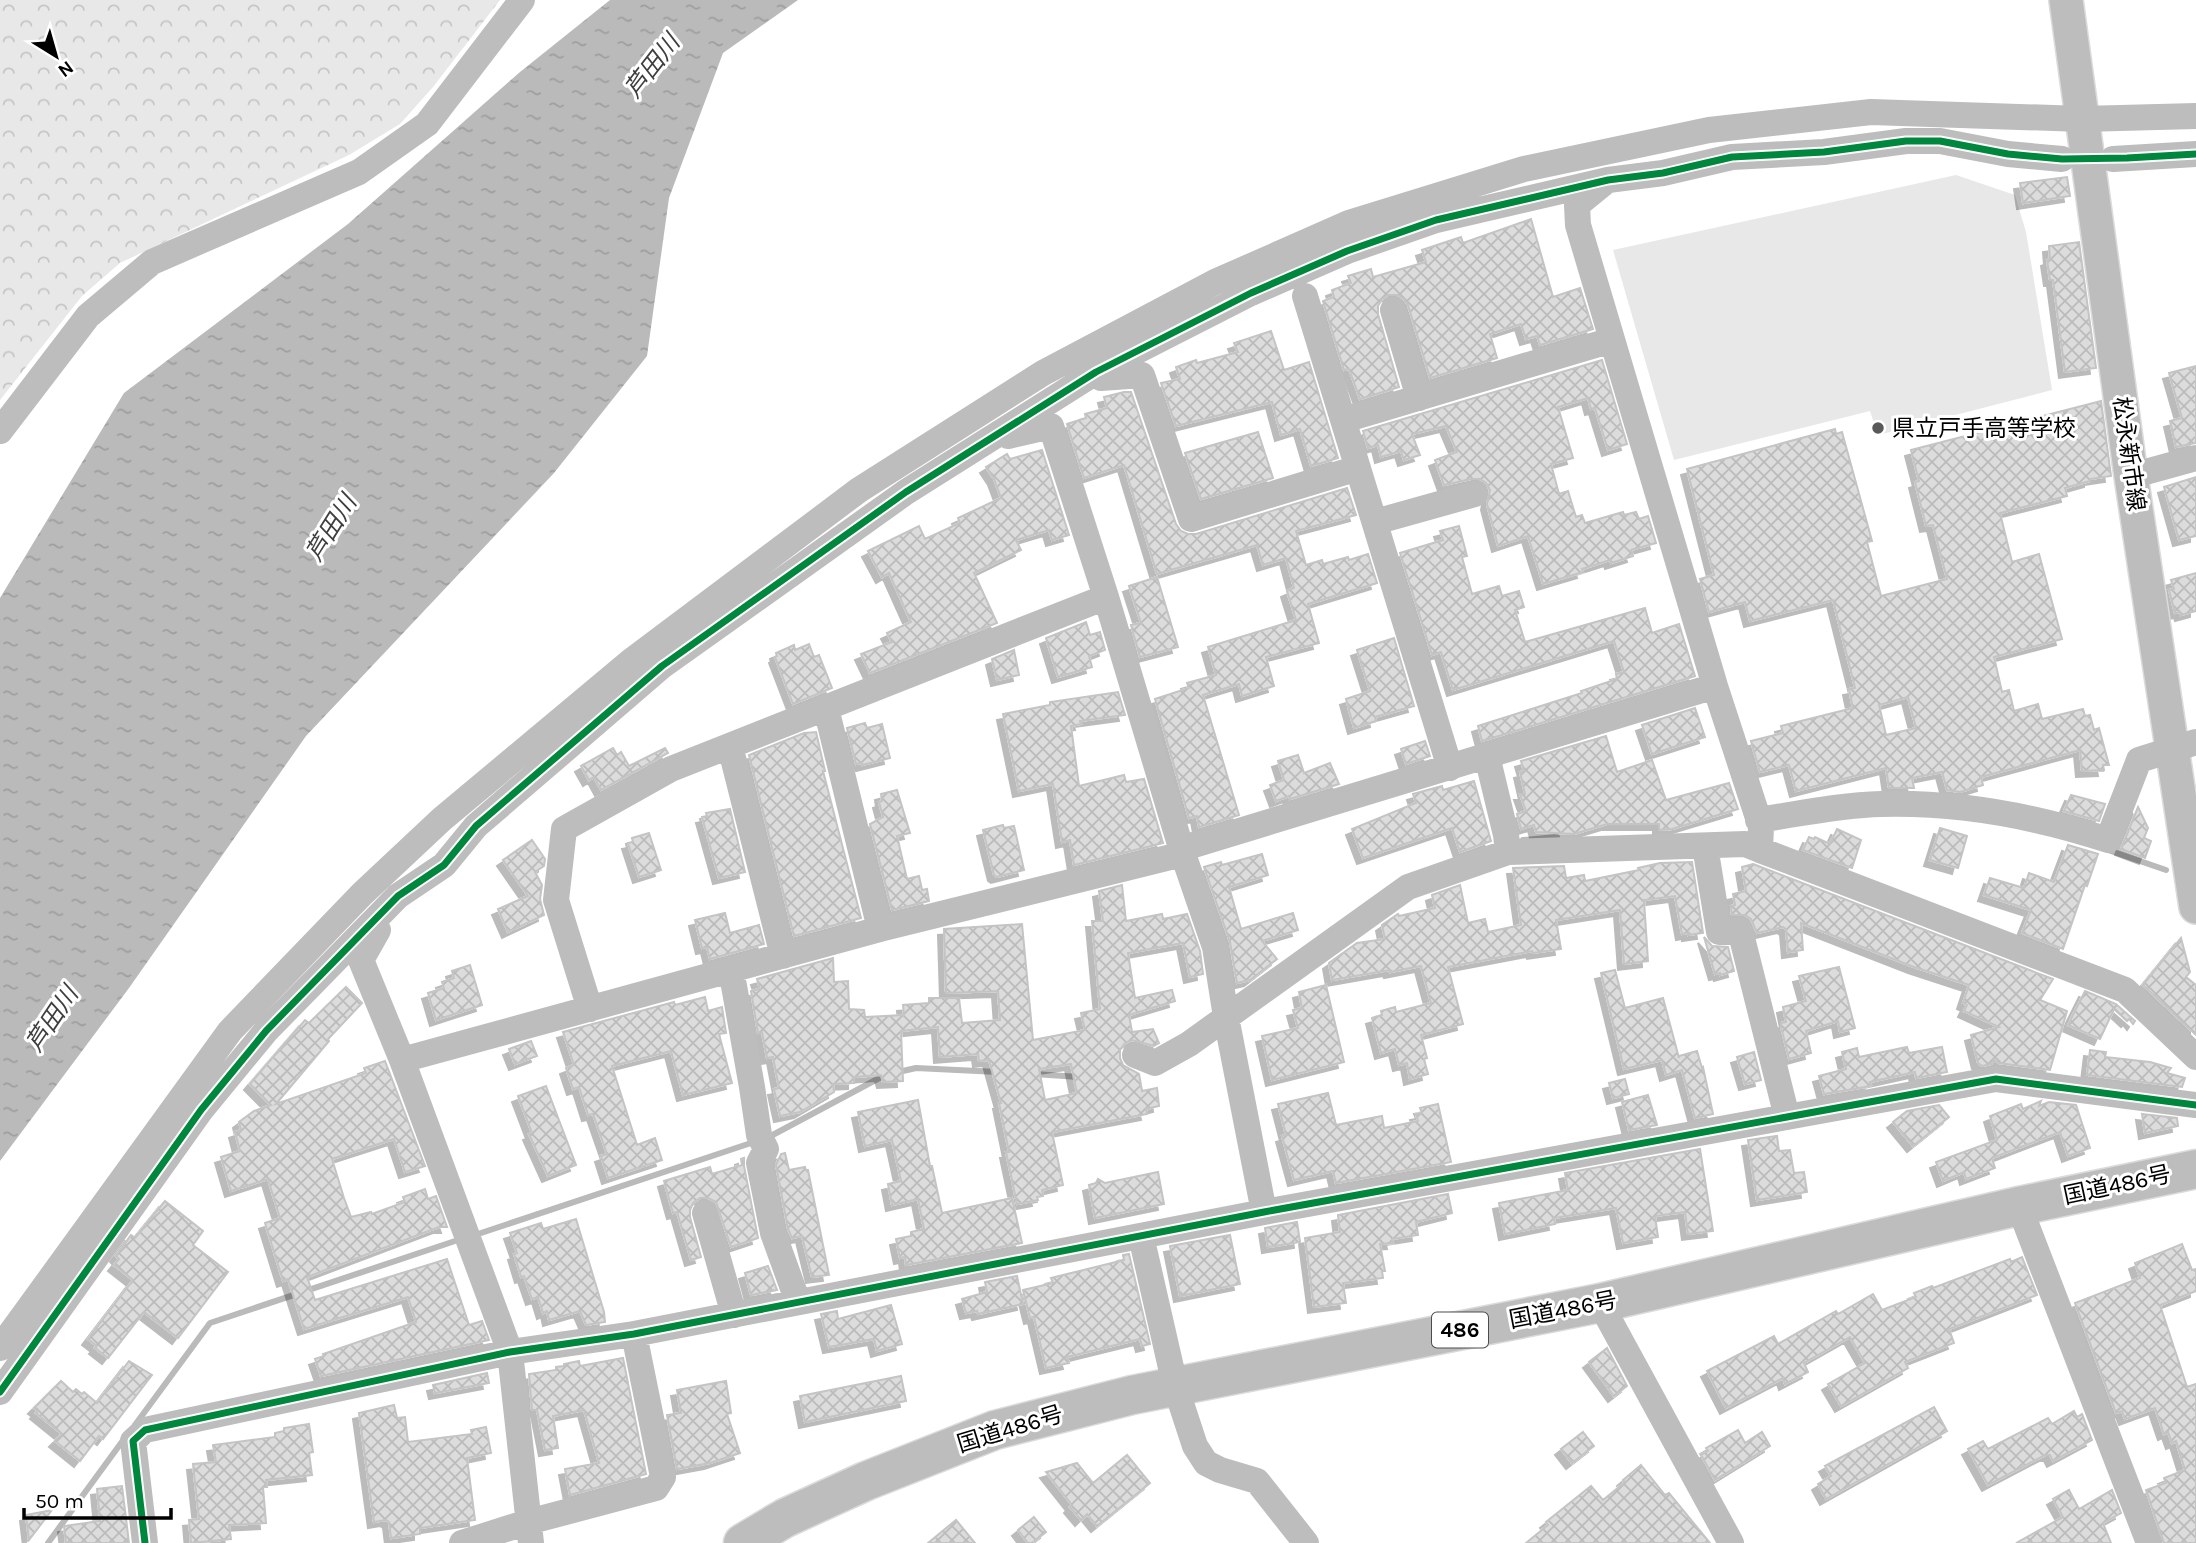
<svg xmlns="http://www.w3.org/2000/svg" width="2196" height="1543" viewBox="0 0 2196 1543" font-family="Karla,'Noto Sans JP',sans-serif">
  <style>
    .forest { fill: url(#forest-crowns) }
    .park { fill: #e8e8e8 }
    .water { fill: url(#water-ripples) }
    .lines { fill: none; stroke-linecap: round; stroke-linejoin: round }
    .stream { stroke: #bababa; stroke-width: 6 }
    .building { fill: url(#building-cross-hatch); stroke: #c4c4c4; stroke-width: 2; fill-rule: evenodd; filter: url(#shadow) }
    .major-casing { stroke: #dbdbdb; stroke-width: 36 }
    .highway-casing { stroke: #dbdbdb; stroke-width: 41 }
    .minor { stroke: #bdbdbd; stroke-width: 26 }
    .major { stroke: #bdbdbd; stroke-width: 33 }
    .highway { stroke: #bdbdbd; stroke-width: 38 }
    .cycleway-casing { stroke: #fff; stroke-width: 11 }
    .cycleway { stroke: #00873e; stroke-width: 7 }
    .poi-dot { fill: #595959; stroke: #fff; stroke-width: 2.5 }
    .labels { text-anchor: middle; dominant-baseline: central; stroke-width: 6; stroke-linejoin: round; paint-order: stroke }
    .shield { fill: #fff; stroke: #4c4c4c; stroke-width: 2 }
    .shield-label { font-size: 21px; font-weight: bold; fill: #000 }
    .poi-label { font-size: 23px; fill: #000; stroke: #fff; text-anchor: start }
    .street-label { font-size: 23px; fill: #000; stroke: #fff }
    .water-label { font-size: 24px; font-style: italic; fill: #3e3e3e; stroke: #fff }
  </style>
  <defs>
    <pattern id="forest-crowns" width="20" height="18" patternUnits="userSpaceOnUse" patternTransform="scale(1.75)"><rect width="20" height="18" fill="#e8e8e8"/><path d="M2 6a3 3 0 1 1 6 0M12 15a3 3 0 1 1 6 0" fill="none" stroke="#c5c5c5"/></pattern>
    <pattern id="water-ripples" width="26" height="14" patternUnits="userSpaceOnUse" patternTransform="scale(1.75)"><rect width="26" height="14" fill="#bababa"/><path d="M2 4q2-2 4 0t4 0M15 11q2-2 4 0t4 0" fill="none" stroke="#9e9e9e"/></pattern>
    <pattern id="building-cross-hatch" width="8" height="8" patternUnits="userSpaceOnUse" patternTransform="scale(1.75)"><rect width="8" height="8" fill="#dcdcdc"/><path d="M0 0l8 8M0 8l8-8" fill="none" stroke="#bbb"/></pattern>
    <filter id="shadow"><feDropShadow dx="-6" dy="6" stdDeviation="0" flood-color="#0004"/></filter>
  </defs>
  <rect width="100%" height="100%" fill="#fff"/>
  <path class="forest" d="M0 0H500L433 87 400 124 349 155 120 263 82 296 0 400Z"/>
  <path class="park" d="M1956 175 2015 195 2026 232 2052 390 1878 435 1870 411 1674 460 1613 250Z"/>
  <path class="water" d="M610 0H798L723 53 669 198 647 356 554 473 306 736 129 988 0 1161V598L124 393 348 224 520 72Z"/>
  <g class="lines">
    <path class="stream" d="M1523 840 1557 837
      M2105 849 2166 870
      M1034 1074 1079 1077
      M767 1138 885 1075 916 1068 998 1072
      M475 1235 757 1141
      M135 1425 210 1323 461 1239
      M48 1543 124 1439"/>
  </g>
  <path class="building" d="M2067 177 2070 196 2023 203 2020 183Z
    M1531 219 1553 297 1580 288 1593 329 1540 345 1537 336 1526 339 1521 324 1490 334 1497 358 1430 378 1408 305 1404 299 1397 295H1388L1382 299 1378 306V314L1399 387 1360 399 1349 369 1344 370 1323 301 1334 297 1332 290 1351 283 1348 276 1371 269 1373 277 1426 262 1422 250 1461 237 1463 243Z
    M2079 242 2096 368 2065 372 2053 280H2050L2047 260 2050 259 2049 246Z
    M1271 331 1284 370 1309 362 1338 458 1311 466 1300 429 1281 435 1272 402 1176 426 1161 383 1180 379 1176 367 1196 360 1197 363 1238 352 1234 343Z
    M1602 360 1627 444 1608 450 1595 408 1591 409 1588 398 1558 407 1573 458 1551 464 1559 494 1568 491 1576 517 1582 515 1585 523 1623 512 1624 515 1636 512 1639 519 1648 516 1656 543 1631 550 1633 556 1611 563 1610 560 1582 569 1583 572 1543 584 1528 536 1498 546 1487 504 1490 490 1486 483 1480 479H1471L1444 485 1435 460 1457 452 1446 426 1412 434 1420 455 1404 460 1401 451 1381 457 1378 445 1368 448 1363 431Z
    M2196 366V443L2176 447 2170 421 2182 418 2169 373Z
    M1124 392H1131L1176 524 1181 531 1188 534H1196L1347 488 1356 515 1296 531 1306 565 1322 560 1323 564 1348 557 1349 560 1368 554 1377 583 1308 604 1319 643 1266 657 1274 686 1242 696 1239 684 1203 695 1239 815 1199 827 1197 816 1189 818 1155 699 1189 688 1187 683 1216 675 1208 647 1296 620 1287 591 1294 588 1286 558 1263 565 1257 545 1157 574 1124 465 1084 478 1067 424 1086 418 1085 414 1107 408 1104 397Z
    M2101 401 2111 476 2090 479V481L2065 488 2067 496 2000 513 2012 562 2039 554 2062 639 1994 657 2002 692 2009 690 2014 711 2038 704 2042 719 2083 709 2085 716 2090 715 2094 730 2099 728 2109 765H2103L2104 770 2082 771 2080 750 1981 777 1983 785 1960 792 1947 790 1942 772 1912 778 1914 788H1889L1886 768 1796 791 1789 765 1760 772 1751 741 1783 733 1781 726 1853 708 1849 689 1855 688 1833 600 1750 621 1745 602 1709 612 1700 579 1714 575 1687 469 1835 429 1836 434 1842 432 1872 541 1867 542 1881 596 1947 579 1933 525 1926 526 1915 482 1919 481 1911 450ZM1908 697 1916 728 1886 735 1879 705Z
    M1258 432 1273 478 1201 499 1185 453Z
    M1042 450 1069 535 1052 540 1049 530 1016 540 1021 550 974 573 997 623 870 673 861 654 892 642 887 633 911 622 889 573 882 577 868 551 919 526 925 539 960 523 958 518 1001 498 994 479 986 467 1007 454 1010 459Z
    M2196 477V536L2179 540 2164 487Z
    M1459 526 1467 556 1462 557 1472 594 1499 586 1502 596 1519 591 1524 607 1515 610 1525 642 1645 608 1652 633 1679 624 1695 676 1482 741 1478 726 1582 693 1581 691 1617 679 1616 674 1624 672 1614 641 1453 690 1441 652 1432 655 1400 553 1443 540 1440 531Z
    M2196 573V611L2181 615 2180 612 2175 613 2169 590 2174 589 2171 580Z
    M1157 577 1178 647 1140 657 1131 625 1141 623 1129 586Z
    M1086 622 1090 635 1100 632 1105 650 1089 656 1092 667 1058 677 1046 638Z
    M1394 638 1414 706 1375 717 1376 721 1354 728 1346 699 1370 691 1357 650Z
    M809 644 814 657 819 655 832 688 793 704 775 657 777 656 776 653 794 645 795 650Z
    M1014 650 1019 675 997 680 992 659Z
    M1118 692 1125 715 1080 721 1081 724 1071 726 1079 786 1124 775 1126 782 1144 779 1163 843 1074 865 1070 840 1062 842 1053 784 1019 791 1003 714 1050 705V702Z
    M1695 708 1705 737 1652 754 1642 725Z
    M865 723 867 728 882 724 890 758 862 765 861 763 856 764 847 728Z
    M816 732 825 771H823L861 918 794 936 749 755 804 733Z
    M1606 736 1617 772 1652 760 1666 800 1729 783 1738 809 1672 829 1659 830V824H1607L1574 834 1536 832 1534 825 1521 829 1517 814 1526 811 1520 794H1525L1520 772 1524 771 1521 761Z
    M1425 741 1430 756 1406 764 1401 749Z
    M613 748 617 755 621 752 629 766 665 748 668 753 601 790 594 777 589 780 581 766Z
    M1298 755 1304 773 1330 763 1339 784 1290 799 1289 796 1276 801 1270 785 1284 780 1278 761Z
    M1474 781 1491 841 1460 852 1452 828 1363 858 1352 829 1416 803 1413 794 1442 786 1443 790Z
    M897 790 910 833 897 836 907 879 919 876 922 890 927 889 929 901 892 910 870 824 883 817 879 802 882 801 881 794Z
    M2071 795 2105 804 2099 821 2064 811Z
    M2138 807 2148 828 2144 838 2151 841 2145 858 2121 849Z
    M730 809 745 872 719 878 702 817 707 816 706 813Z
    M1003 825 1004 828 1014 826 1024 870 997 877 994 875 983 830Z
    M1940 828 1967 836 1958 868 1930 860Z
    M1837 829 1861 840 1852 868 1803 850 1809 837 1814 839 1815 837 1830 844Z
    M649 833 661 870 639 877 628 843 633 842 632 838Z
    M532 840 545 859 544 866 535 872 542 885 540 899 544 915 508 932 498 909 528 896 503 860Z
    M2068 845 2098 854 2087 886 2085 885 2063 949 2022 933 2031 910 1984 895 1990 878 2024 888 2029 873 2054 882Z
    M1262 854 1268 875 1229 887 1241 929 1293 913 1298 930 1262 941 1277 959 1250 980 1237 983 1230 942 1204 867 1221 862 1222 865Z
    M1692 862 1703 933 1688 935V933L1682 934 1675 896 1644 900 1648 961 1624 964 1620 910 1556 920 1561 949 1533 953 1532 951 1448 967 1463 1024 1421 1035 1427 1058 1424 1059 1428 1074 1410 1079 1407 1063 1399 1065 1395 1049 1381 1053 1372 1018 1382 1015 1381 1011 1395 1007 1396 1012 1431 1003 1421 966 1390 972 1389 970 1332 980 1329 963 1357 943 1385 939 1382 925 1398 914 1399 916 1435 908 1432 895 1460 885 1468 923 1485 919 1488 932 1521 925 1513 868 1564 866 1566 878 1584 875 1585 881 1639 870 1638 868 1660 863Z
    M1753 864 2053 979 2040 1000 2067 1011 2050 1070 1999 1063 1994 1060 1991 1064 1982 1066 1978 1063 1971 1035 1999 1027 1964 1011 1967 1005 1963 1003 1969 985 1914 967 1801 923 1803 950 1788 952 1786 929 1783 927 1757 933 1751 919 1745 915H1732L1731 906 1735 905 1733 894 1746 891 1742 867Z
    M1122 885 1126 921 1162 914 1163 919 1187 914 1200 951 1203 974 1190 977 1183 943 1128 953 1135 998 1172 990 1175 1001 1129 1015 1132 1032 1153 1029 1159 1043 1154 1046 1132 1040 1125 1043 1120 1050V1058L1123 1065 1139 1074 1142 1091 1157 1088 1159 1106 1146 1109 1147 1114 1052 1132 1063 1185 1042 1190 1043 1196 1037 1197 1038 1200 1017 1204 1006 1152H1009L999 1103H1001L989 1060 979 1061 978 1054 940 1057 938 1027 901 1031 903 1081 883 1082 881 1075 854 1077V1083L833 1084 834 1092 800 1112 780 1116 774 1089 779 1088 773 1057 767 1058 762 1032 758 1033 751 991 760 989 757 979 833 958 834 982 848 981 849 1009 864 1010 865 1017 904 1015 903 1005 929 1003V998H959L962 1023 1000 1020 998 991 946 993 944 929 1022 924 1033 1040 1085 1030 1081 1013 1100 1009 1092 921H1103L1099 891ZM1071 1064 1077 1093 1045 1100 1039 1069Z
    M725 913 730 933 759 925 764 944 710 959 707 947 702 948 695 920Z
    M1704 937 1712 946 1728 947 1734 971 1720 975V973L1715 974Z
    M2181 938 2190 972 2186 977 2196 985V1035L2143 985Z
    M470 965 482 1005 436 1020 428 993 444 988 442 982 454 978 452 971Z
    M1839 967 1855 1028 1840 1032 1838 1021 1806 1031 1811 1053 1789 1059 1781 1027V1023L1786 1022 1783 1007 1806 1001 1799 976Z
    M1615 970 1625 1008 1663 998 1679 1058V1056L1697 1051 1702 1068 1703 1067 1713 1114 1695 1118 1682 1070 1666 1075 1662 1060 1624 1069 1601 973Z
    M1326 985 1344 1062 1272 1080 1262 1036 1298 1028 1293 1010 1302 1008 1299 992Z
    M346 987 362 1003 328 1039 329 1041 276 1104 366 1073 364 1068 385 1061 425 1166 405 1172 394 1139 332 1159 344 1198 351 1217 371 1212 372 1214 405 1202 403 1197 425 1189 428 1199 436 1196 447 1227H439L307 1277 315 1300 447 1259 469 1325 482 1321 489 1340 321 1376 315 1359 324 1356 323 1354 416 1322 408 1297 304 1329 288 1279 283 1281 265 1223 280 1218 268 1179 231 1191 221 1157 240 1151 235 1132 241 1130 239 1122 254 1111 271 1105 250 1084 305 1020 309 1023Z
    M2085 991 2116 1004 2135 1021 2133 1024 2129 1019 2127 1021 2114 1009 2100 1039 2068 1025Z
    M705 997 708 1011 722 1007 726 1033 719 1034 732 1083 683 1095 671 1051 612 1066 637 1145 655 1138 662 1160 608 1178 601 1156 607 1154 593 1114 588 1115 579 1087 573 1089 566 1068 574 1065 563 1032 674 1002 675 1005Z
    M531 1041 537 1056 515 1064 509 1049Z
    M1907 1047 1909 1053 1942 1047 1947 1072 1916 1078 1915 1072 1870 1082 1871 1085 1865 1087 1824 1094 1819 1076 1846 1069 1842 1052 1857 1048 1859 1057Z
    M2090 1050 2106 1052 2105 1057 2150 1062 2171 1068 2167 1073 2185 1078 2182 1087 2087 1075Z
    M1754 1052 1761 1080 1745 1084 1737 1057Z
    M1625 1079 1629 1094 1613 1098 1609 1083Z
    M546 1086 576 1165 548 1176 529 1134 532 1133 518 1096Z
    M1328 1093 1336 1125 1382 1116 1384 1128 1418 1121 1416 1114 1422 1113 1420 1108 1438 1104 1451 1162 1336 1183 1333 1171 1294 1180 1282 1136 1286 1135 1278 1104Z
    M1648 1095 1657 1125 1629 1130 1622 1102Z
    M918 1100 930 1166H932L942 1213 1012 1198 1022 1243 906 1265 905 1257 900 1258 896 1239 911 1236V1232L924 1229 918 1199 892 1205 888 1184 901 1181 892 1140 865 1146 858 1112Z
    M2041 1101 2039 1106 2049 1102 2076 1105 2090 1148 2068 1156 2060 1132 1992 1158 1995 1168 1966 1179 1964 1172 1943 1181 1936 1162 1997 1140 1990 1116 2021 1104 2023 1109Z
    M1939 1105 1949 1117 1913 1146 1893 1122 1907 1111Z
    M2142 1114 2177 1118 2178 1126 2145 1133Z
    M1777 1136 1779 1151 1790 1150 1794 1173 1804 1172 1807 1192 1757 1200 1748 1140Z
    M1700 1149 1713 1231 1688 1234 1685 1212 1655 1216 1658 1237 1623 1243 1616 1208 1554 1218 1555 1224 1505 1234 1499 1203 1568 1190 1565 1173Z
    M785 1153 789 1170 805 1167 806 1170H808L829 1275 812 1277 802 1236 792 1238 788 1229 776 1165 781 1154Z
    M744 1158V1166L758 1238 731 1247 716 1202 708 1198H700L693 1203 690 1210V1217L701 1257 691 1260 677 1212 673 1213 664 1181 710 1167 712 1174 742 1165 741 1159Z
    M1158 1172 1164 1204 1095 1218 1089 1185 1096 1183 1098 1179 1105 1183Z
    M1448 1194 1452 1213 1416 1222 1418 1235 1392 1239 1393 1243 1380 1244 1385 1271H1382L1383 1278 1343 1283 1346 1303 1314 1307 1305 1238 1340 1232 1338 1215Z
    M165 1201 203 1231 193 1245 228 1272 178 1338 144 1312 108 1358 95 1348 97 1346 88 1339 133 1280 114 1265 119 1259 116 1256 131 1235 135 1238Z
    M576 1219 604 1312 605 1322 586 1325 580 1311 549 1320 547 1311 543 1313 538 1297 532 1299 524 1276 521 1277 514 1254 517 1253 510 1233 541 1223 543 1229Z
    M1297 1222 1300 1242 1268 1247 1265 1228Z
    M1230 1235 1240 1284 1180 1296 1170 1246Z
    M2182 1244 2192 1270 2196 1269V1291L2160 1305 2187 1387 2196 1384V1543H2164L2146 1490 2166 1483 2164 1478 2185 1470 2176 1441 2172 1443 2168 1432 2164 1434 2155 1408 2125 1419 2122 1411 2116 1413 2075 1303 2140 1278 2135 1263Z
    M1129 1254 1150 1344 1142 1346 1140 1339 1067 1357 1069 1363 1046 1368 1034 1317 1030 1318 1023 1290 1053 1283 1051 1278 1124 1260 1123 1255Z
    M2022 1257 2037 1295 1949 1329 1954 1343 1905 1362 1908 1368 1841 1406 1828 1384 1865 1363 1850 1337 1804 1363 1808 1372 1785 1384 1783 1378 1726 1408 1707 1371 1774 1336 1778 1344 1836 1311 1838 1314 1873 1294 1882 1310 1916 1297 1914 1293 1932 1286 1933 1288 2010 1259 2011 1262Z
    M768 1266 777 1290 751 1295 745 1273Z
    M1017 1276 1023 1304 978 1314 977 1311 966 1313 962 1299 987 1292 985 1282Z
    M891 1305 902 1344 877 1351 874 1339 829 1347 821 1314 837 1311 838 1319Z
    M1607 1348 1627 1386 1614 1396 1589 1362Z
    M623 1358 646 1474 570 1495 565 1469 599 1463 584 1410 553 1416 558 1448 545 1450 537 1410H532L529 1374 556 1370V1367L564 1366V1364L579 1361 580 1366Z
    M129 1361 152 1375 103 1439 99 1436 80 1461 55 1441 62 1434 36 1413 38 1411 34 1408 61 1381 73 1392 76 1389 82 1394 84 1392 97 1403Z
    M487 1373 489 1383 435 1393 433 1385Z
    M901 1376 906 1401 805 1422 800 1396Z
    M726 1381 731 1413 727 1414 740 1453 710 1463 677 1469 667 1415 681 1413 677 1390Z
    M394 1405 397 1418 405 1417 408 1442 472 1434 471 1430 486 1427 491 1453 467 1458 475 1520 420 1528V1534L391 1538 389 1522 386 1520 374 1522 359 1413Z
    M1934 1407 1947 1431 1826 1499 1818 1484 1831 1476 1825 1466Z
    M2074 1411 2077 1417 2082 1414 2092 1440 2053 1461 2050 1455H2045L1988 1485 1968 1449 1983 1441 1988 1449 2048 1418 2052 1424Z
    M309 1424 313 1452 309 1453 312 1475 266 1480 267 1487H263L266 1523 229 1525 231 1539 191 1543 189 1520 199 1519 193 1464 216 1462 213 1445 275 1437V1433L284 1431V1428Z
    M1738 1430 1745 1443 1762 1432 1770 1446 1715 1480 1701 1455 1708 1451 1706 1448Z
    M1583 1432 1594 1446 1572 1463 1561 1449Z
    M1127 1455 1150 1483 1097 1526 1087 1514 1081 1520 1070 1507 1072 1505 1046 1472 1077 1463 1093 1483Z
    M1641 1465 1665 1495 1669 1493 1710 1543H1526L1548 1525 1546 1522 1591 1486 1603 1500 1625 1482 1623 1480Z
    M122 1486 129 1543H66L64 1526 100 1521 97 1489Z
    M2069 1490 2079 1509 2112 1490 2121 1513 2103 1523 2111 1543H2016L2063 1517 2053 1499Z
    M52 1510 29 1540 26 1515Z
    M1034 1517 1046 1532 1032 1543H1028L1018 1530Z
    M956 1520 975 1543H928Z"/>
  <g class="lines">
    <g class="major-casing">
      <path id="major" d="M2066 0 2131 476 2196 907"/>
    </g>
    <g class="highway-casing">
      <path id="highway" d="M743 1543 785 1518 866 1481 995 1430 1132 1395 1600 1303 2019 1206 2196 1169"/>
    </g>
    <path class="minor" d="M2113 159 2196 154
      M1604 183 1577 205 1578 225 1715 686 1761 827 1760 850 2125 990 2196 1057
      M1305 296 1450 768
      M1393 310 1419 398
      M1096 372 1101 378 1142 375 1191 519 1358 468
      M1344 420 1612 340
      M0 431 88 316 152 262 359 172 427 124 522 0
      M1008 436 1051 426 1106 597 1182 851 1215 947 1226 1017 1264 1212
      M2131 476 2196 458
      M1375 522 1475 494
      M826 708 880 929
      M730 746 783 956
      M1487 756 1506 835 1508 852
      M1758 820C1798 814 1840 805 1881 804 1958 802 2035 816 2108 840L2139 760 2196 742
      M1705 846 1719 932 1740 930 1787 1117
      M378 930 361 960 402 1060 510 1352 531 1543
      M731 969 752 1087 759 1135 766 1149 759 1163 773 1233 798 1302
      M590 1009 556 900 564 829 671 769 1106 597
      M1135 1055 1155 1063 1189 1044 1408 887 1508 852 1745 844 1760 850
      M402 1060 880 929 1175 856 1187 847 1715 686
      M2019 1206 2149 1543
      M705 1213 734 1315
      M1141 1236 1175 1385 1195 1446 1206 1463 1220 1470 1257 1481 1306 1543
      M1600 1303 1731 1543
      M0 1348 230 1031 362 894 442 819 630 662 859 490 1043 373 1215 282 1349 223 1524 169 1709 130 1871 112 2082 119 2196 116
      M0 1392 201 1110 266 1031 398 896 444 865 476 826 662 666 906 492 1096 372 1251 293 1347 251 1436 220 1608 180 1663 173 1732 157 1824 152 1906 141H1940L2008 154 2062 159
      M145 1543 133 1441 145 1430 510 1352 634 1334 1264 1212 1996 1079 2196 1105
      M462 1543 528 1522 656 1488 663 1477 634 1334"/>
    <use href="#major" class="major"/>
    <use href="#highway" class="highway"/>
    <g class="cycleway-casing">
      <path id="cycleway" d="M0 1392 201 1110 266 1031 398 896 444 865 476 826 662 666 906 492 1096 372 1251 293 1347 251 1436 220 1608 180 1663 173 1732 157 1824 152 1906 141H1940L2008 154 2062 159 2127 158 2196 154
        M145 1543 133 1441 145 1430 510 1352 634 1334 1264 1212 1996 1079 2196 1105"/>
    </g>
    <use href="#cycleway" class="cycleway"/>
  </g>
  <circle class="poi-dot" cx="1878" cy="428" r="7"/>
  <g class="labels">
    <rect class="shield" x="1432" y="1312.5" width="56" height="35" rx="5"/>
    <g class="shield-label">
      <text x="1460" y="1330">486</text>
    </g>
    <g class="poi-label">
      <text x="1892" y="428">県立戸手高等学校</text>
    </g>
    <g class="street-label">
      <text transform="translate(2129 454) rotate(82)">松永新市線</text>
      <text transform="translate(2117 1185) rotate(-12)">国道486号</text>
      <text transform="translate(1563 1310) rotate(-11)">国道486号</text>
      <text transform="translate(1010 1429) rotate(-17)">国道486号</text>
    </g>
    <g class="water-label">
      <text transform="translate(652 66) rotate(-52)">芦田川</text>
      <text transform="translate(331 528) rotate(-58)">芦田川</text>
      <text transform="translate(52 1019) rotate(-56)">芦田川</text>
    </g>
  </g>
  <g transform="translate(56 56) rotate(143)" stroke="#ffffff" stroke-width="5" paint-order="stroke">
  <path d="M0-5L12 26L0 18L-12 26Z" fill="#000000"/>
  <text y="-10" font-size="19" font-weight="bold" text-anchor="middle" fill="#000000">N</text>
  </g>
  <path d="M24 1508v10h147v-10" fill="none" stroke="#000000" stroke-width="3.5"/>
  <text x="35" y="1508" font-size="21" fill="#000000" stroke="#ffffff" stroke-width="5" paint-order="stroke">50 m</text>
</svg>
